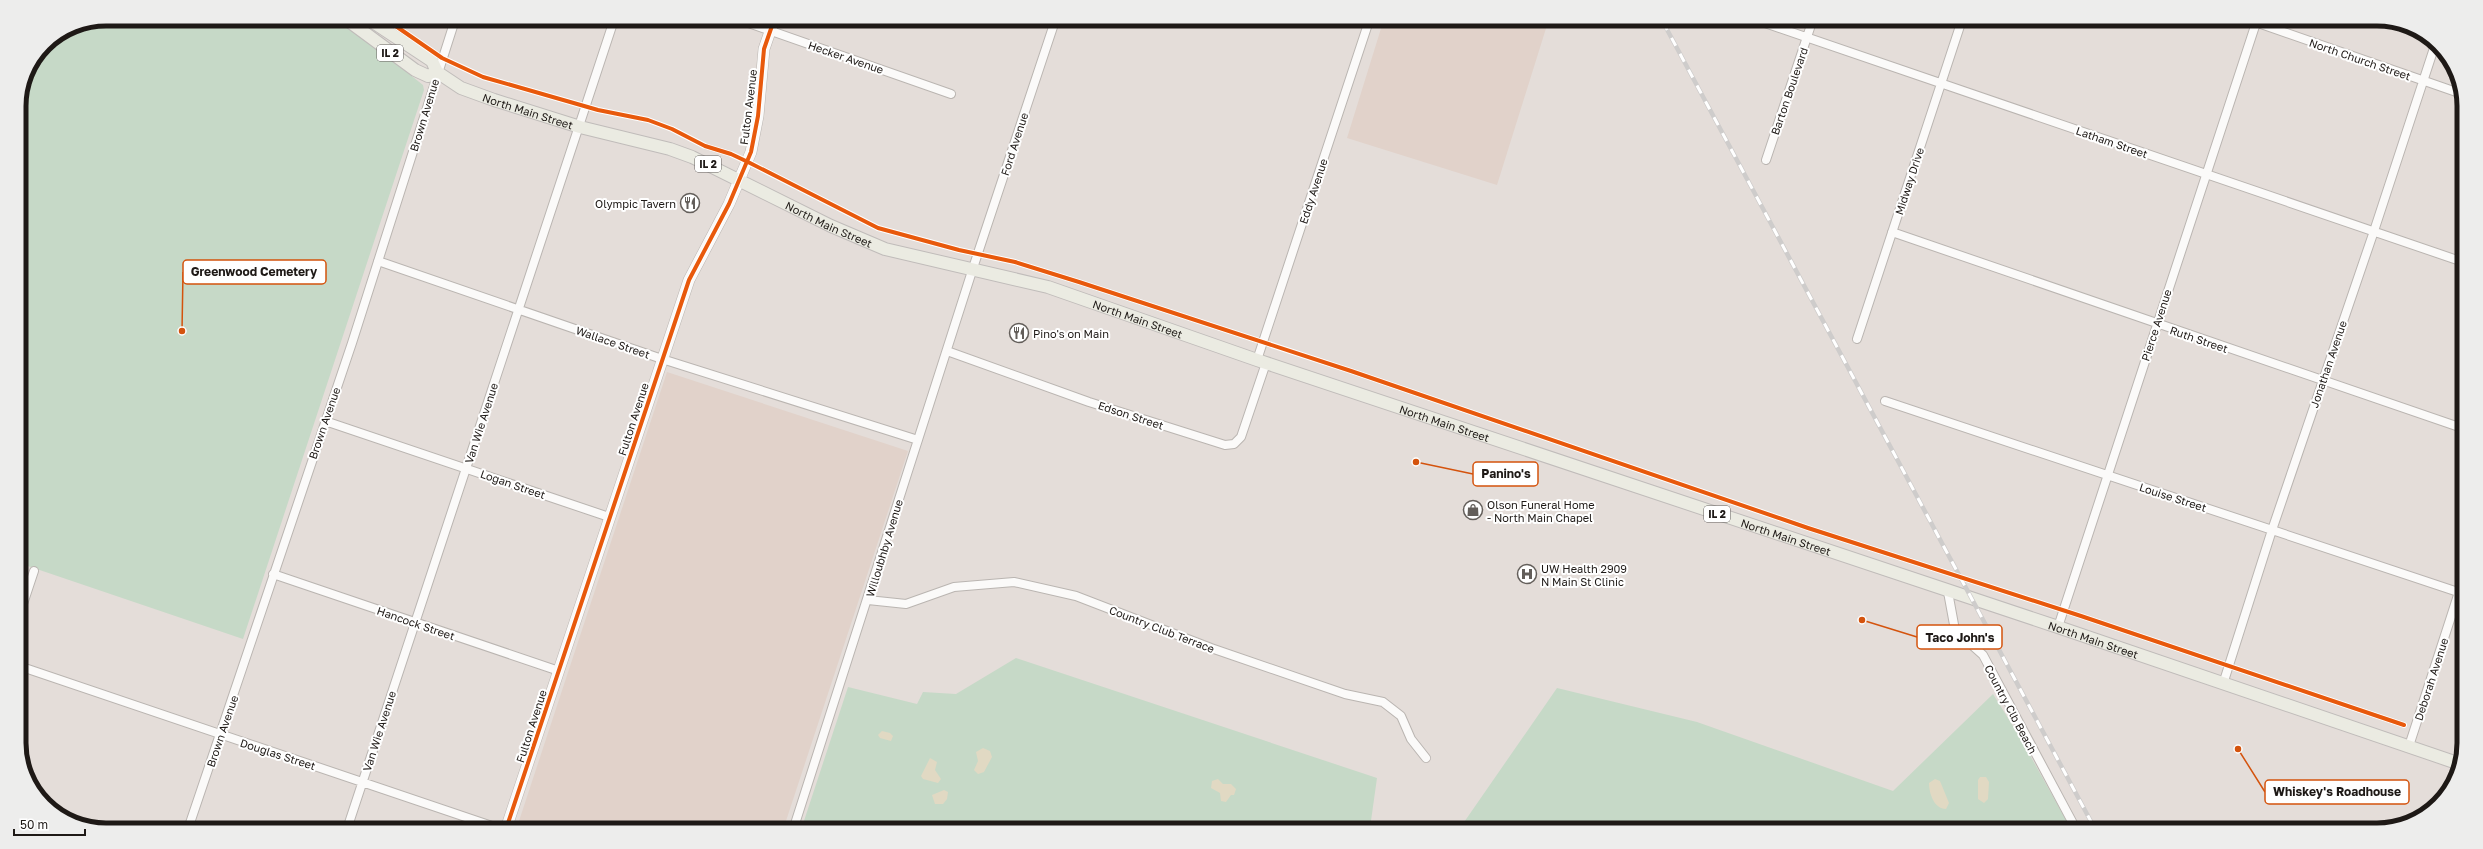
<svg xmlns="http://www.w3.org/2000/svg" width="2483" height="849" viewBox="0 0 2483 849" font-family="'Golos Text',sans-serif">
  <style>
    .built { fill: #e1d2ca }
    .green { fill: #c6d9c7 }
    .sand { fill: #e1d9c3 }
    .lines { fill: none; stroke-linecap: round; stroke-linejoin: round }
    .street-casing { stroke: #bab5b1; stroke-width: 10 }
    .secondary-casing { stroke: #bab5b1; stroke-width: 12 }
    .primary-casing { stroke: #c0bcba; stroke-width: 14 }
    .street { stroke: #fbfaf9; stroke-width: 8 }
    .secondary { stroke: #fbfaf9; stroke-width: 11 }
    .primary { stroke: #ebebe2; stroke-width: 12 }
    .rail-casing { stroke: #cecccb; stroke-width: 4.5 }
    .rail { stroke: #fff; stroke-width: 3; stroke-dasharray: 9; stroke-linecap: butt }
    .cycleway-casing { stroke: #fff; stroke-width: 6 }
    .cycleway { stroke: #e8590c; stroke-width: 4 }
    .labels { text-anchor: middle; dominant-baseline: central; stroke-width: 4; stroke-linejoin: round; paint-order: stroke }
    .shield { fill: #fff; stroke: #625e5c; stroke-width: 1 }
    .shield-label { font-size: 10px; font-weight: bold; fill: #1e1916 }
    .street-label { font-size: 11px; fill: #1e1916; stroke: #fff }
    .poi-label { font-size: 11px; fill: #1e1916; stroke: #fff; text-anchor: start }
    .rim { fill: none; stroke: #1e1916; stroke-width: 5 }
    .leader { fill: none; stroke: #d4530d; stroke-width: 1.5 }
    .callout-dot { fill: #d4530d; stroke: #fff; stroke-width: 1.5 }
    .callout { fill: #fff; stroke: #d4530d; stroke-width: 1.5 }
    .callout-label { font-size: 12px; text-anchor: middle; font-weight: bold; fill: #1e1916 }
  </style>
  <rect width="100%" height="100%" fill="#e4ddd9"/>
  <path class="built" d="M1383 22H1548L1497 185 1347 138Z
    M667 372 908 451 784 827 535 826 519 821Z"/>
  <path class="green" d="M106 19H340L423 85 424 90 243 639 19 563V100L26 72 45 44 73 26Z
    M1016 658 1377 778 1370 828 802 827 848 687 917 704 923 692 956 694Z
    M1557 688 1697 722 1893 791 1993 694 2021 739 2071 829 1460 828Z"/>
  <path class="sand" d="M882 731 890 733 893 736 891 741 880 738 878 735Z
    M983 748 990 751 992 757 984 772 978 774 974 770 978 761 976 752Z
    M930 758 937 762 935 770 941 779 938 783 923 779 921 776Z
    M1980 777H1986L1989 782 1988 799 1984 803 1978 799V780Z
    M1218 779 1223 784H1231L1236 789 1234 795H1231L1226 802 1221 801 1220 793 1211 788 1212 781Z
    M1935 779 1940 781 1949 803 1946 809C1934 809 1929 793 1929 783Z
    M944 790 948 792 947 799 943 804H935L932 795Z"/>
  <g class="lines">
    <g class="street-casing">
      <path id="street" d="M740 20 951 94
        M1762 22 2463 262
        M2258 23 2462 94
        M1766 160 1812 22
        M1892 232 2462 428
        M378 261 662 359 918 440
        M1857 339 1961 23
        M947 351 1089 402 1225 445 1234 444 1241 437 1266 363
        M1257 360 1369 21
        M1885 401 2461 593
        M325 421 609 517
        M273 574 559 671
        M1948 592 1955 630 1983 655 2076 829
        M868 600 906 604 954 587 1014 582 1076 596 1211 648 1345 694 1383 702 1401 716 1411 739 1426 758
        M19 616 34 571
        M2058 627 2256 23
        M19 666 492 826
        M2223 684 2272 530 2374 231 2435 45
        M2409 746 2460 589
        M189 826 352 343 455 20
        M348 826 614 20
        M794 827 973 268 1055 21"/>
    </g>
    <g class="secondary-casing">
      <path id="secondary" d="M507 826 689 280 729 204 751 152 758 116 764 49 774 20"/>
    </g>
    <g class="primary-casing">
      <g id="primary">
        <path d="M346 19 415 70 428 76 437 72"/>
        <path id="s1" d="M370 20 432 61 437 72 461 88 494 100 580 127 670 149 692 157 831 226 885 249 1048 287 1257 360 2058 627 2460 764"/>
      </g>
    </g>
    <use href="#street" class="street"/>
    <use href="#secondary" class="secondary"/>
    <use href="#primary" class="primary"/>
    <g class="rail-casing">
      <path id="rail" d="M1663 22 2095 829"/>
    </g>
    <use href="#rail" class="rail"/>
    <g class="cycleway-casing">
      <path id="cycleway" d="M387 20 442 58 483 77 598 110 648 120 672 129 705 146 731 154 748 162 878 228 959 250 1015 262 1079 282 1351 371 1808 528 2081 616 2404 725
        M507 826 689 280 729 204 751 152 758 116 764 49 774 20"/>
    </g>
    <use href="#cycleway" class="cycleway"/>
  </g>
  <defs>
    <g id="restaurant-ring" transform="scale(1)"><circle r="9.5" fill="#fff" stroke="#635e5a" stroke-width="1.5"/><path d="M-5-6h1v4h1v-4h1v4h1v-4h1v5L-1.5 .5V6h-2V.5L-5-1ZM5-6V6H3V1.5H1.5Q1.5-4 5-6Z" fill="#635e5a"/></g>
    <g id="shop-ring" transform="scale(1)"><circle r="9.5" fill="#fff" stroke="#635e5a" stroke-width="1.5"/><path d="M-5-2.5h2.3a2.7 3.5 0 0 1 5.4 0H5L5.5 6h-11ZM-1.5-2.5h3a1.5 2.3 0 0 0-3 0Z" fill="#635e5a"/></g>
    <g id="hospital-ring" transform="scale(1)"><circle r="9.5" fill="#fff" stroke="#635e5a" stroke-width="1.5"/><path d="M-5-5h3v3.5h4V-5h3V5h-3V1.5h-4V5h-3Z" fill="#635e5a"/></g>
  </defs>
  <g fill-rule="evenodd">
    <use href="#restaurant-ring" x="690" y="203"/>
    <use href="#restaurant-ring" x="1019" y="333"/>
    <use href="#shop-ring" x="1473" y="510"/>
    <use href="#hospital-ring" x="1527" y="574"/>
  </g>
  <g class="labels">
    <g class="shield">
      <rect x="377" y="45" width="26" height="16" rx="3"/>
      <rect x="695" y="156" width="26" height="16" rx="3"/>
      <rect x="1704" y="506" width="26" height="16" rx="3"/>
    </g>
    <g class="shield-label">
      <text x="390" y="53">IL 2</text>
      <text x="708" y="164">IL 2</text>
      <text x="1717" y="514">IL 2</text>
    </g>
    <g class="street-label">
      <text transform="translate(846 57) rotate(19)">Hecker Avenue</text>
      <text transform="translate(2360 59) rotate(19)">North Church Street</text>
      <text transform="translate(1789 91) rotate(-71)">Barton Boulevard</text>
      <text transform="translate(748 107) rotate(-83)">Fulton Avenue</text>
      <text stroke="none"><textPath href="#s1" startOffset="186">North Main Street</textPath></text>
      <text transform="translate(424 115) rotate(-73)">Brown Avenue</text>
      <text transform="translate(2112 142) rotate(19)">Latham Street</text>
      <text transform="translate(1014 144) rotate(-72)">Ford Avenue</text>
      <text transform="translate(1909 181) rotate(-72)">Midway Drive</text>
      <text transform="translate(1313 191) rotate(-72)">Eddy Avenue</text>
      <text stroke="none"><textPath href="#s1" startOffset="509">North Main Street</textPath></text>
      <text stroke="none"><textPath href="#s1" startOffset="833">North Main Street</textPath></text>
      <text transform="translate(2156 325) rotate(-72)">Pierce Avenue</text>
      <text transform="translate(2199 339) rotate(19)">Ruth Street</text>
      <text transform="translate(613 342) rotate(19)">Wallace Street</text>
      <text transform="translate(2328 364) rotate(-71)">Jonathan Avenue</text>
      <text transform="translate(1131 415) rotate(18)">Edson Street</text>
      <text transform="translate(633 419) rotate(-72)">Fulton Avenue</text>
      <text transform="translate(324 423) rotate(-71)">Brown Avenue</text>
      <text transform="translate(481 423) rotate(-72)">Van Wie Avenue</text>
      <text stroke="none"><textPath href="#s1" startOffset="1157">North Main Street</textPath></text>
      <text transform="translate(513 484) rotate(19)">Logan Street</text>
      <text transform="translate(2173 497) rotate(18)">Louise Street</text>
      <text stroke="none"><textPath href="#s1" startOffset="1517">North Main Street</textPath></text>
      <text transform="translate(884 548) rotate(-73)">Willoubhby Avenue</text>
      <text transform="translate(416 623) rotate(19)">Hancock Street</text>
      <text transform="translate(1162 629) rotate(21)">Country Club Terrace</text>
      <text stroke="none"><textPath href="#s1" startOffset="1841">North Main Street</textPath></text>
      <text transform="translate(2431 679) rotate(-72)">Deborah Avenue</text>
      <text transform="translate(2011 709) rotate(62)">Country Clb Beach</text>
      <text transform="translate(531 726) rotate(-72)">Fulton Avenue</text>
      <text transform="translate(222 731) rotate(-71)">Brown Avenue</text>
      <text transform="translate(379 731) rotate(-72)">Van Wie Avenue</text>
      <text transform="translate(278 754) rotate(18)">Douglas Street</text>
    </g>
    <g class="poi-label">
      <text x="676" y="203" text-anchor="end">Olympic Tavern</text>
      <text x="1033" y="333">Pino's on Main</text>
      <text x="1487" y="504">Olson Funeral Home<tspan x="1487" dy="13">- North Main Chapel</tspan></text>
      <text x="1541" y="568">UW Health 2909<tspan x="1541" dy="13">N Main St Clinic</tspan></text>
    </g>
  </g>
  <path d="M0 0H2483V849H0ZM106 26H2377A80 80 0 0 1 2457 106V743A80 80 0 0 1 2377 823H106A80 80 0 0 1 26 743V106A80 80 0 0 1 106 26Z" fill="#ededec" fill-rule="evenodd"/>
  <path class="rim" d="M106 26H2377A80 80 0 0 1 2457 106V743A80 80 0 0 1 2377 823H106A80 80 0 0 1 26 743V106A80 80 0 0 1 106 26Z"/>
  <path class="leader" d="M182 331L183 272M1416 462L1473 474M1862 620L1917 637M2238 749L2265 792"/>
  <g class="callout-dot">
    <circle cx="182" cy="331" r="4"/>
    <circle cx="1416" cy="462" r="4"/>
    <circle cx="1862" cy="620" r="4"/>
    <circle cx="2238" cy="749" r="4"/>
  </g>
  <g class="callout">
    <rect x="183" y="260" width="143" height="24" rx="4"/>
    <rect x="1473" y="462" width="65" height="24" rx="4"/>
    <rect x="1917" y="625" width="85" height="24" rx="4"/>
    <rect x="2265" y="780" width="144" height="24" rx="4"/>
  </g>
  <g class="callout-label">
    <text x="254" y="276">Greenwood Cemetery</text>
    <text x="1506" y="478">Panino's</text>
    <text x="1960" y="642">Taco John's</text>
    <text x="2337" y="796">Whiskey's Roadhouse</text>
  </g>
  <path d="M14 829v6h71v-6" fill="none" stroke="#1e1916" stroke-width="2"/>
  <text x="20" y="829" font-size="12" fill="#1e1916" stroke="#ffffff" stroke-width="3" paint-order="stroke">50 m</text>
</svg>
